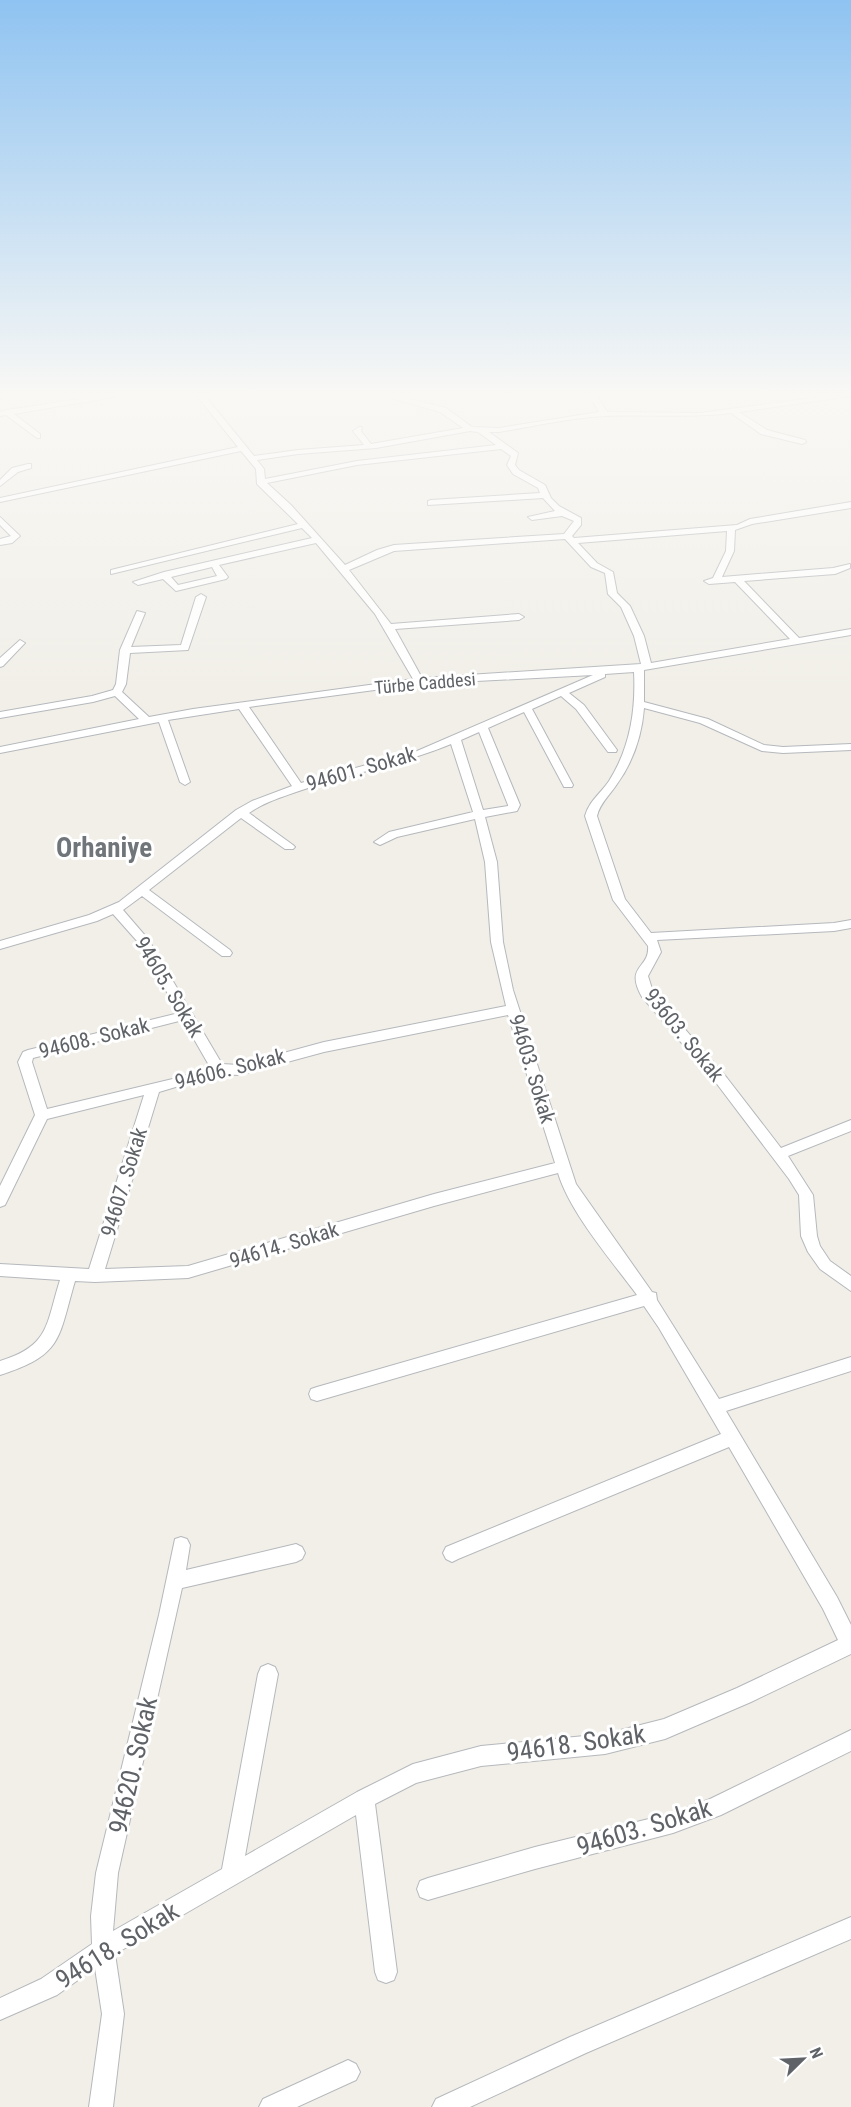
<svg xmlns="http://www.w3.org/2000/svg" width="851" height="2107" viewBox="0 0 851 2107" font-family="'Roboto Condensed',sans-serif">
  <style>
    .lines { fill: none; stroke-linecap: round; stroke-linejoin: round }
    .minor-casing { stroke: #b5b8bc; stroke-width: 2 }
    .minor { fill: #fff; fill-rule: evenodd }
    .labels { text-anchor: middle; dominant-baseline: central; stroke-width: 6; stroke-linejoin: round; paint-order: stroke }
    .far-street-label { font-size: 18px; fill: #5f6368; stroke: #fff }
    .street-label { font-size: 21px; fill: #5f6368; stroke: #fff }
    .near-street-label { font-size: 26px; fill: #5f6368; stroke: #fff }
    .district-label { font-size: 27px; font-weight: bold; fill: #70757a; stroke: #fff }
  </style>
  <rect width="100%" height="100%" fill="#f1efe8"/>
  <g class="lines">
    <g class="minor-casing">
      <path id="minor" d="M0 396H4V397L0 399Z
        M100 396H119L14 414 40 434V438H37L6 415 0 416V412L7 410Z
        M197 396H205L254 456 298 450 364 445 353 431 359 427H362L361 431 371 444 463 428 440 412 385 396H398L446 408 472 427 499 428 599 412 589 396H597L607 412 700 413 829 396H851L739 412 767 430 805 440 806 442 802 444 761 434 731 413C685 419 638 413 591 417 561 420 529 427 499 432H489L518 453 515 465 519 470 545 485 551 498 559 506 581 518V525L572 536 574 538 737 525 750 519 851 502V508L752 524 735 530 734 551 722 577 833 568 850 564V568L835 574 744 581 799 638 851 629V635L644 670V702L708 719 764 745 783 747 851 744V750L783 753 762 751 700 723 644 708C642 735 633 762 617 784 610 795 600 803 597 816L625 899 651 933 834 923 851 920V928L834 931 657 940 661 952 648 976 653 992 727 1078 781 1148 851 1120V1131L788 1156 813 1195 817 1236 820 1246 830 1261 851 1276V1291L820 1269 808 1252 801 1236 799 1195 789 1179 717 1084 642 997C624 965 650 969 648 946L613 900 585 816C589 801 601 793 609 781 630 748 636 710 634 672L605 674V677L569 693 584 705 617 750 616 752H608L576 709 561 696 532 709 573 785 572 787H564L563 785 524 712 488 728 520 805 517 811 485 817 497 862 503 942 513 990 576 1184 652 1292 656 1293 657 1300 719 1399 851 1357V1371L726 1411 837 1597 851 1625V1654L751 1702 665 1739 605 1754 481 1766 416 1783 375 1804 397 1972 394 1980 386 1983 378 1980 375 1972 356 1815 115 1954 124 2014 113 2107H89L102 2014 95 1968 57 1995 0 2020V1998L41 1979 92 1944 91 1916 96 1873 159 1615 175 1539 181 1537 187 1539 190 1545 186 1570 296 1544 302 1547 305 1553 302 1559 296 1562 182 1588 118 1873 113 1931 222 1869 258 1674 261 1667 268 1664 275 1667 278 1674 245 1856 357 1792 413 1764 481 1746 605 1734 664 1719 737 1688 838 1640 823 1609 729 1447 458 1559 452 1562 446 1559 443 1553 446 1547 721 1434 659 1328 644 1306 317 1401 311 1399 309 1394 311 1389 317 1387 637 1295C612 1261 570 1213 558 1173L434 1206 188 1278 95 1282 75 1281C58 1339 63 1355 0 1375V1361C50 1346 46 1324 60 1280L0 1276V1264L89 1269 144 1095 47 1119 7 1201 5 1205 0 1207V1186L35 1115 18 1062 23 1052 28 1050 179 1013 137 941 113 914 97 921 0 949V941L89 915 119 902 236 810 252 801 292 786 239 709 168 720 190 782 185 785 180 782 159 722 0 753V747L139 719 115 696 93 702 0 718V712L92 696 113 690 116 684 120 650 137 611 145 613 131 647 181 645 196 597 201 594 206 597 188 650 130 653 126 684 122 692 149 717 193 709 413 679 375 614 316 543 219 565 228 577 226 579 176 591 163 579 138 585 133 582 164 572 312 538 302 528 111 574V570L298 524 257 484 256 469 241 451 0 502V498L238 447ZM470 431 478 432 496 445 357 461 265 479 264 469 257 460 298 454 376 448ZM501 449 511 456 507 465 513 474 538 488 540 493 431 500 428 501V505L543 498 555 511 528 517 532 520 562 516 574 521 564 534 394 545 377 550 345 565 291 505 267 483 357 465ZM727 531 726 551 713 578 704 581 709 584 735 582 790 639 651 663 644 636 630 606 617 593 613 572 597 563 578 543ZM565 539 591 567 605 573 608 594 621 607 634 636 641 664 422 678 395 629 519 620 524 617 519 614 391 624 349 570 394 551ZM212 567 217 576 178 585 171 577ZM593 675 417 751 301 783 249 707 419 684ZM479 732 508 805V806L483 810 461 740ZM451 744 473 812 389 832 374 842 380 845 397 837 475 819 485 862 491 942 506 1006 324 1042 239 1065 222 1064 148 939 123 910 142 896 222 956H230L232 953 230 950 149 890 241 818 285 849H293L295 847 293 845 249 813C263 803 279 798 296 792 347 774 401 765 451 744ZM508 1015 555 1163 434 1194 188 1266 105 1269 159 1092 219 1074 239 1075 324 1052ZM183 1020 210 1067 181 1077 47 1109 32 1062 33 1058Z
        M28 464H31V468L18 472 0 486V480L12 468Z
        M0 517 20 536 12 543 0 545V539L11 536 0 525Z
        M20 640 25 643 23 645 3 666 0 667V658Z
        M851 1730V1751L721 1815 673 1833 535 1869 428 1900 420 1897 417 1889 420 1881 428 1878 535 1847 673 1813 710 1799Z
        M851 1917V1939L586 2053 470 2107H432L436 2099 570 2037Z
        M348 2060 356 2064 360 2072 356 2080 297 2107H259L263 2099Z"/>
    </g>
    <use href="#minor" class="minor"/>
  </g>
  <linearGradient id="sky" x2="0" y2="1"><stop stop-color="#8fc3f1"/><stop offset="0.57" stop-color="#f9f8f5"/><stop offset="1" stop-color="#f9f8f5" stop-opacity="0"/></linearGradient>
  <rect width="851" height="691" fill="url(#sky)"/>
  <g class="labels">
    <g class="far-street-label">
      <text transform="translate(425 683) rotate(-5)">Türbe Caddesi</text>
    </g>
    <g class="street-label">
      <text transform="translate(361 769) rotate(-16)">94601. Sokak</text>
      <text transform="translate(169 987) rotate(59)">94605. Sokak</text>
      <text transform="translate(684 1035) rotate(51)">93603. Sokak</text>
      <text transform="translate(94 1038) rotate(-14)">94608. Sokak</text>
      <text transform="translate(230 1069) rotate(-14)">94606. Sokak</text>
      <text transform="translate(532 1069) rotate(73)">94603. Sokak</text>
      <text transform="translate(124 1182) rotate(-73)">94607. Sokak</text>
      <text transform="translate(284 1245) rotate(-17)">94614. Sokak</text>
    </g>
    <g class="near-street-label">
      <text transform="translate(576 1743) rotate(-8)">94618. Sokak</text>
      <text transform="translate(133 1765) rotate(-77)">94620. Sokak</text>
      <text transform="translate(644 1827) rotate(-17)">94603. Sokak</text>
      <text transform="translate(117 1945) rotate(-32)">94618. Sokak</text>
    </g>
    <g class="district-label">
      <text x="104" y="848">Orhaniye</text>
    </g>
  </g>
  <g transform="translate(803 2059) rotate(66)" stroke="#ffffff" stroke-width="4.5" paint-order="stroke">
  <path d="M0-4.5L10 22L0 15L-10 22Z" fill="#5f6368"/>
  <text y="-9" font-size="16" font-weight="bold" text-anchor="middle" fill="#5f6368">N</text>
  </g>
</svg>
